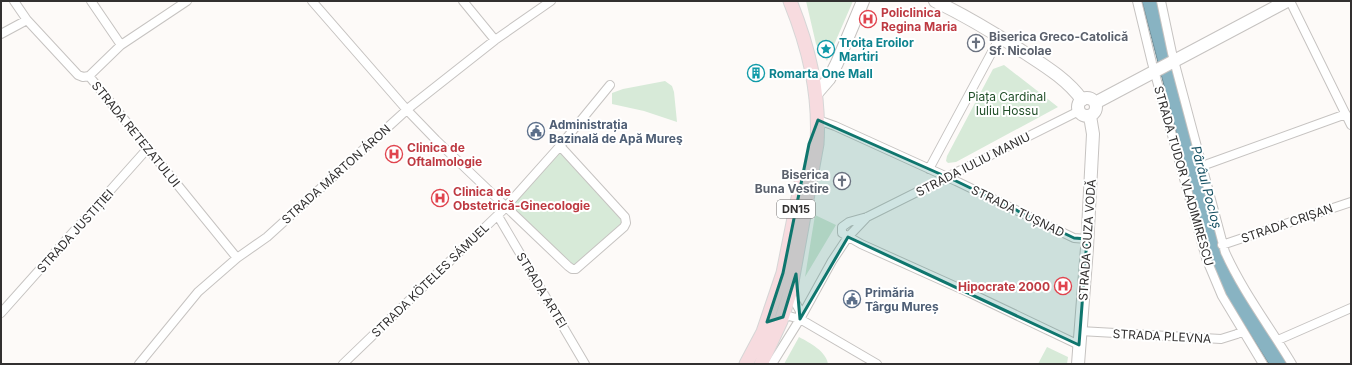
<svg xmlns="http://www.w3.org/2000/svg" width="1352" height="365" viewBox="0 0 1352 365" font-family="Inter,sans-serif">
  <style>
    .green { fill: #d7ead8 }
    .water { fill: #88b3c2; stroke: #6e8c96 }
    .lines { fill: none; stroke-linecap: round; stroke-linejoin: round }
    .street-casing { stroke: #c6c3c1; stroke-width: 10 }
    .secondary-casing { stroke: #c6c3c1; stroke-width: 14 }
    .primary-casing { stroke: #d6d6d6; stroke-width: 15 }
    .street { stroke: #fff; stroke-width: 8 }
    .secondary { stroke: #fff; stroke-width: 12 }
    .primary { stroke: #f7dbdf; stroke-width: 13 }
    .marked { fill: #0f766e; fill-opacity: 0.2; stroke: #0f766e; stroke-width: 3; stroke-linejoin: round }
    .labels { text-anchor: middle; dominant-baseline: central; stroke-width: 4; stroke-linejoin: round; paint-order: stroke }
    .shield { fill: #fff; stroke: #706e6e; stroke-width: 1 }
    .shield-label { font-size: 11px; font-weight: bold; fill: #323030 }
    .health-label { font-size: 12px; font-weight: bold; fill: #be3a42; stroke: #fff; text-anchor: start }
    .worship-label { font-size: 12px; font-weight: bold; fill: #5b616d; stroke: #fff; text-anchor: start }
    .culture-label { font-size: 12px; font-weight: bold; fill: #0d838f; stroke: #fff; text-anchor: start }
    .park-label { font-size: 12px; fill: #214f29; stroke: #fff }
    .service-label { font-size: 12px; font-weight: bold; fill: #4e5e75; stroke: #fff; text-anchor: start }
    .street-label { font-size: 12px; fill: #323030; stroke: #fff }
    .water-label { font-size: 13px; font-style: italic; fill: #175163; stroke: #fff }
  </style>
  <rect width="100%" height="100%" fill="#fdfaf8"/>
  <path class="green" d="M806 1H853L827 61 816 44Z
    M1004 65 1058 107 956 162 948 163 946 161 947 156 993 69Z
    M665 81 672 86 674 92 677 122 644 111 612 104V93L623 89Z
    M560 146 626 220 576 269 506 207Z
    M815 215 836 225 805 277Z
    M799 337C810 343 826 351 828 364H784Z
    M1047 347 1068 357 1067 364H1038Z"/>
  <path class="water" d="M1142 1H1157L1215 227 1276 345 1287 364H1269L1225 294 1210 262Z"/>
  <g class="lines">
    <g class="street-casing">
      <path id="street" d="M14 1 27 20 78 75 83 77 89 76
        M91 1 121 45
        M312 1 407 110 436 140 568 266 572 269H576L624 227 626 223 625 217 560 146
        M463 1 495 40
        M1137 1 1152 63 1206 258 1222 296 1263 364
        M1161 1 1172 53 1225 252C1243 292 1270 327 1292 364
        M1290 1 1351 125
        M1 34 27 20
        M89 76 237 258
        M89 76 121 45 187 1
        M818 120 835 126 956 181 1074 238 1087 239
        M1202 166 1346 114
        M929 169 1000 37
        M498 216 585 364
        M1222 245 1351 202
        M790 293 800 311V318
        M1 313 148 148
        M779 319 789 316 800 319 877 364
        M1080 331 1221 339 1237 334 1242 331
        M1278 340 1351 308
        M1079 345 970 293 861 244 842 233V227L849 222 867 217 1079 111
        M139 364 198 292 237 258 267 237 410 107 495 40 551 1
        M343 364 502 211 560 146 610 85
        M772 364 800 319 832 261 848 237 867 217"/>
    </g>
    <g class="secondary-casing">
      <path id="secondary" d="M935 1C966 16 996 34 1025 53 1045 66 1068 80 1082 100
        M816 94 829 79 837 63 863 1
        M1078 107a9 9 0 1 1 18 0a9 9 0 1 1-18 0Z
        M1095 103 1287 1
        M1078 364 1087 248 1093 134 1090 116"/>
    </g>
    <g class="primary-casing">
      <path id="primary" d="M746 364 763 332 783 273 802 178
        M761 364 781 321 790 293 817 144C820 93 809 48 790 1"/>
    </g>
    <use href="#street" class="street"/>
    <use href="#secondary" class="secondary"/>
    <use href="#primary" class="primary"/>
  </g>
  <path class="marked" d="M818 120 956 181 1074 238 1087 239 1079 345 848 237 800 319 796 274 783 317 767 322 783 273 809 144Z"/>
  <defs>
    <g id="hospital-ring" transform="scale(0.9)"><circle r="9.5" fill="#fff" stroke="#e0444e" stroke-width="1.5"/><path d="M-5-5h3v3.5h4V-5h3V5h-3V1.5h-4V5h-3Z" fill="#e0444e"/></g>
    <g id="church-ring" transform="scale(0.9)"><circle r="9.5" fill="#fff" stroke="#6b7280" stroke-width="1.5"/><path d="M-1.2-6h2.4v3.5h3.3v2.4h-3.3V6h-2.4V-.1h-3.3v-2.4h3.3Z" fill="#6b7280"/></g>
    <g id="sight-ring" transform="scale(0.9)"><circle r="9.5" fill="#fff" stroke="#0f9aa8" stroke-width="1.5"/><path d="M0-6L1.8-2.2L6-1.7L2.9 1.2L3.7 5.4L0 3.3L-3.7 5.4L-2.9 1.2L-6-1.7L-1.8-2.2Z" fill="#0f9aa8"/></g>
    <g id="building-ring" transform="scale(0.9)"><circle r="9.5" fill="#fff" stroke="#0f9aa8" stroke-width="1.5"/><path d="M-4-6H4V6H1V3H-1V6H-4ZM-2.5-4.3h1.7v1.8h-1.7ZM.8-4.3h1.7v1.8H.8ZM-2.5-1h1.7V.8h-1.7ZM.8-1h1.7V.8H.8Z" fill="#0f9aa8"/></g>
    <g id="civic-ring" transform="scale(0.9)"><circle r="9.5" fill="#fff" stroke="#5c6f8a" stroke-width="1.5"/><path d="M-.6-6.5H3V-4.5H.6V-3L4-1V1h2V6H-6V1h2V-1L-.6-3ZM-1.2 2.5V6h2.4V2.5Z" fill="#5c6f8a"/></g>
  </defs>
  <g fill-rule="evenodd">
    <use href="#hospital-ring" x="868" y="19"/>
    <use href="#church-ring" x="976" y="43"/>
    <use href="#sight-ring" x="826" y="49"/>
    <use href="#building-ring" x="756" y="73"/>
    <use href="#civic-ring" x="536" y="131"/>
    <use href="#hospital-ring" x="394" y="154"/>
    <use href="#church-ring" x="842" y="181"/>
    <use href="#hospital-ring" x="440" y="198"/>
    <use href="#hospital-ring" x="1063" y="286"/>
    <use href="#civic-ring" x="852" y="299"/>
  </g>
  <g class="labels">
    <rect class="shield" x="777" y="200" width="38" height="18" rx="3"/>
    <g class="shield-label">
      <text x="796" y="209">DN15</text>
    </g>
    <g class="health-label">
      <text x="881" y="12">Policlinica<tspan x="881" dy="14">Regina Maria</tspan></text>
      <text x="407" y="147">Clinica de<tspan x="407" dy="14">Oftalmologie</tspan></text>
      <text x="453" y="191">Clinica de<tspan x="453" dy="14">Obstetrică-Ginecologie</tspan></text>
      <text x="1050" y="286" text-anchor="end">Hipocrate 2000</text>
    </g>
    <g class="worship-label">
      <text x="989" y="36">Biserica Greco-Catolică<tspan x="989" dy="14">Sf. Nicolae</tspan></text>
      <text x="829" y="174" text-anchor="end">Biserica<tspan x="829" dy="14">Buna Vestire</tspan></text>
    </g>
    <g class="culture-label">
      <text x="839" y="42">Troița Eroilor<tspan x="839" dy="14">Martiri</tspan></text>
      <text x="769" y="73">Romarta One Mall</text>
    </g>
    <g class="park-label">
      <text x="1007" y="96">Piața Cardinal<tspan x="1007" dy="14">Iuliu Hossu</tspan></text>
    </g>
    <g class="service-label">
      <text x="549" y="124">Administrația<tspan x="549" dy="14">Bazinală de Apă Mureş</tspan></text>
      <text x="865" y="292">Primăria<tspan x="865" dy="14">Târgu Mureș</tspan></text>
    </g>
    <g class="street-label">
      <text transform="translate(136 134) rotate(51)">STRADA RETEZATULUI</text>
      <text transform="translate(973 164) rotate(-27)">STRADA IULIU MANIU</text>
      <text transform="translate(336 174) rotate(-42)">STRADA MÁRTON ÁRON</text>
      <text transform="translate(1184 176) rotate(74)">STRADA TUDOR VLADIMIRESCU</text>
      <text transform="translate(1018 211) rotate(26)">STRADA TUȘNAD</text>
      <text transform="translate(1287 223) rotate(-19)">STRADA CRIȘAN</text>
      <text transform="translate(75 231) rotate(-48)">STRADA JUSTIȚIEI</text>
      <text transform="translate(1087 240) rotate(-86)">STRADA CUZA VODĂ</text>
      <text transform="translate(430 280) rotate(-44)">STRADA KÖTELES SÁMUEL</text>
      <text transform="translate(542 290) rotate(59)">STRADA ARTEI</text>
      <text transform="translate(1162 336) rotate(3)">STRADA PLEVNA</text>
    </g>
    <g class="water-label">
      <text transform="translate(1207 187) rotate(75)">Pârâul Pocloș</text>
    </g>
  </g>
  <rect width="1352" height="365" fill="none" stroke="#323030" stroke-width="4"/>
</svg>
